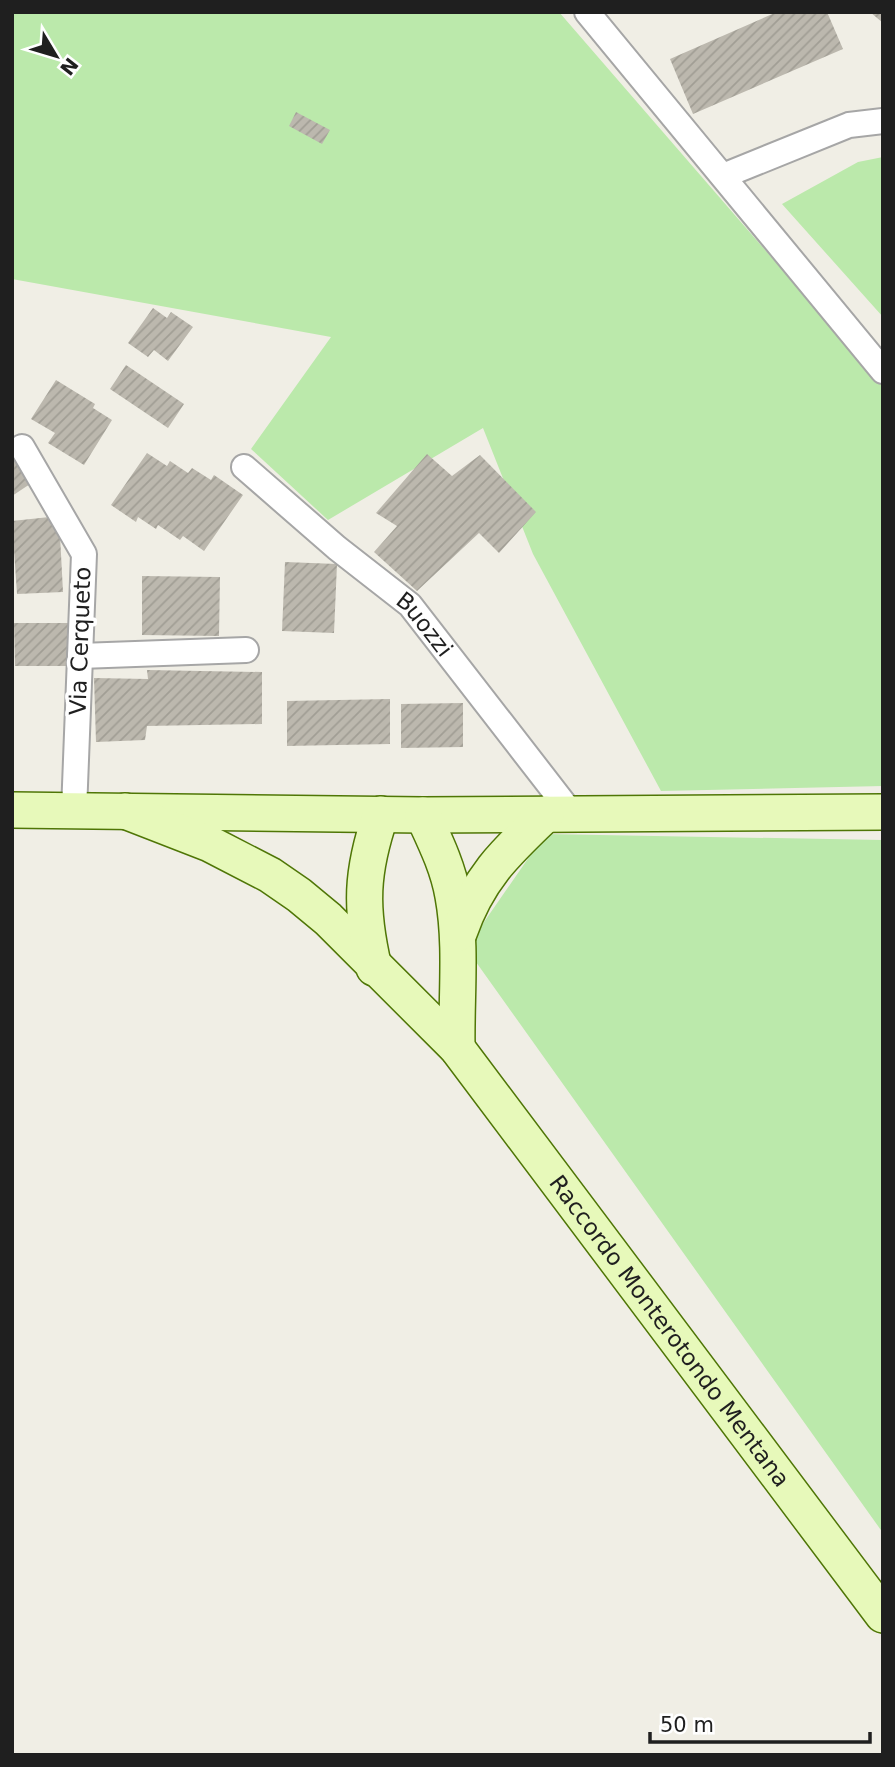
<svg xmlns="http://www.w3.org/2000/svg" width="895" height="1767" viewBox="0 0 895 1767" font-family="'DejaVu Sans',sans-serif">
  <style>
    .grass { fill: #bbe9ab }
    .building { fill: url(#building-hatch) }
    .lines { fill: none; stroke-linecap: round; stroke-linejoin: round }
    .street-casing { stroke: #a6a6a6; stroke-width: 28 }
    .secondary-casing { stroke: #4f7606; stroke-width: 38 }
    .street { stroke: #fff; stroke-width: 24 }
    .secondary { stroke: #e7f9ba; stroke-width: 35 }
    .labels { text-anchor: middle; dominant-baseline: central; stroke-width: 7; stroke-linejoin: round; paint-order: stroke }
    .street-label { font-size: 23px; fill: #1f1f1f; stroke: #fff }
  </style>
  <defs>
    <pattern id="building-hatch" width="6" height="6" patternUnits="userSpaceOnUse" patternTransform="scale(1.75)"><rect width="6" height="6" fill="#bcb8ae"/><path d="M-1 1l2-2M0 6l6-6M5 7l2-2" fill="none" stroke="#a19e95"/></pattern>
  </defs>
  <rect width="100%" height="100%" fill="#f0eee5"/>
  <path class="grass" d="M12 12H559L883 386V786L661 791 533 554 483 428 328 520 251 449 331 337 12 279Z
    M883 157V317L782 204 858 162Z
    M545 834 883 840V1533L466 948Z"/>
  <path class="building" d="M777 12H827L843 49 693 114 670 59Z
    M870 12H883V23Z
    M296 112 330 130 322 144 289 126Z
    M153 308 167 318 171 312 193 327 168 361 154 350 148 357 128 343Z
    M126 365 184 404 168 428 110 389Z
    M56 380 95 404 93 408 112 420 84 465 48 443 55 433 31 419Z
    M12 450 33 482 12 496Z
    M147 453 167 466 170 461 188 473 192 468 211 480 214 475 243 495 204 551 183 536 180 540 158 525 156 529 138 517 136 522 111 505Z
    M427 454 452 476 480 455 536 512 499 553 479 533 417 591 374 552 397 526 376 513Z
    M59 516 63 592 17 594 12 521Z
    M285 562 337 564 334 633 282 631Z
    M142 576 220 577 219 636 142 635Z
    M14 623H68V666H15Z
    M147 670 262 672V724L147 726 145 740 96 742 94 678 148 679Z
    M390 699V744L287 746V701Z
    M463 703V747L401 748V704Z"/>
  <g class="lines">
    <g class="street-casing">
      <g id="street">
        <path d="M587 12 883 371"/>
        <path d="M723 176 849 125 883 121"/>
        <path d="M22 447 84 554 74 811"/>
        <path id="s1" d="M244 467 337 548 410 605 572 814"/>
        <path d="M80 656 246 650"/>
      </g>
    </g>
    <g class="secondary-casing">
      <g id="secondary">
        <path d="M12 810 423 815 883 812"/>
        <path id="s2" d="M125 811 210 844 270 875 299 895 328 919 457 1048 883 1615"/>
        <path d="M423 815C435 841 448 867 453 896 462 945 456 998 457 1048"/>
        <path d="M459 933C478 878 505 853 546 814"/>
        <path d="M374 968C360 908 361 872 381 814"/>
      </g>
    </g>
    <use href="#street" class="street"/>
    <use href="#secondary" class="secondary"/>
  </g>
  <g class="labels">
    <g class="street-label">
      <text stroke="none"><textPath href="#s1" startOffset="240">Buozzi</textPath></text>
      <text transform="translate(80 641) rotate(-88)">Via Cerqueto</text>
      <text stroke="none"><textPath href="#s2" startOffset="768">Raccordo Monterotondo Mentana</textPath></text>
    </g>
  </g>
  <rect width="895" height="1767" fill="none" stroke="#1f1f1f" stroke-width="28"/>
  <g transform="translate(56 56) rotate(128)" stroke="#ffffff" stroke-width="5" paint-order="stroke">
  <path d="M0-5L12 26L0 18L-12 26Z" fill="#1f1f1f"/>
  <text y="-10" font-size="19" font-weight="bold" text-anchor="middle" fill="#1f1f1f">N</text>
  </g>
  <path d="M650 1732v10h220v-10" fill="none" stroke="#1f1f1f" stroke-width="3.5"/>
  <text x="660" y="1732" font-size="21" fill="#1f1f1f" stroke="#ffffff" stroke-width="5" paint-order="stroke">50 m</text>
</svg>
